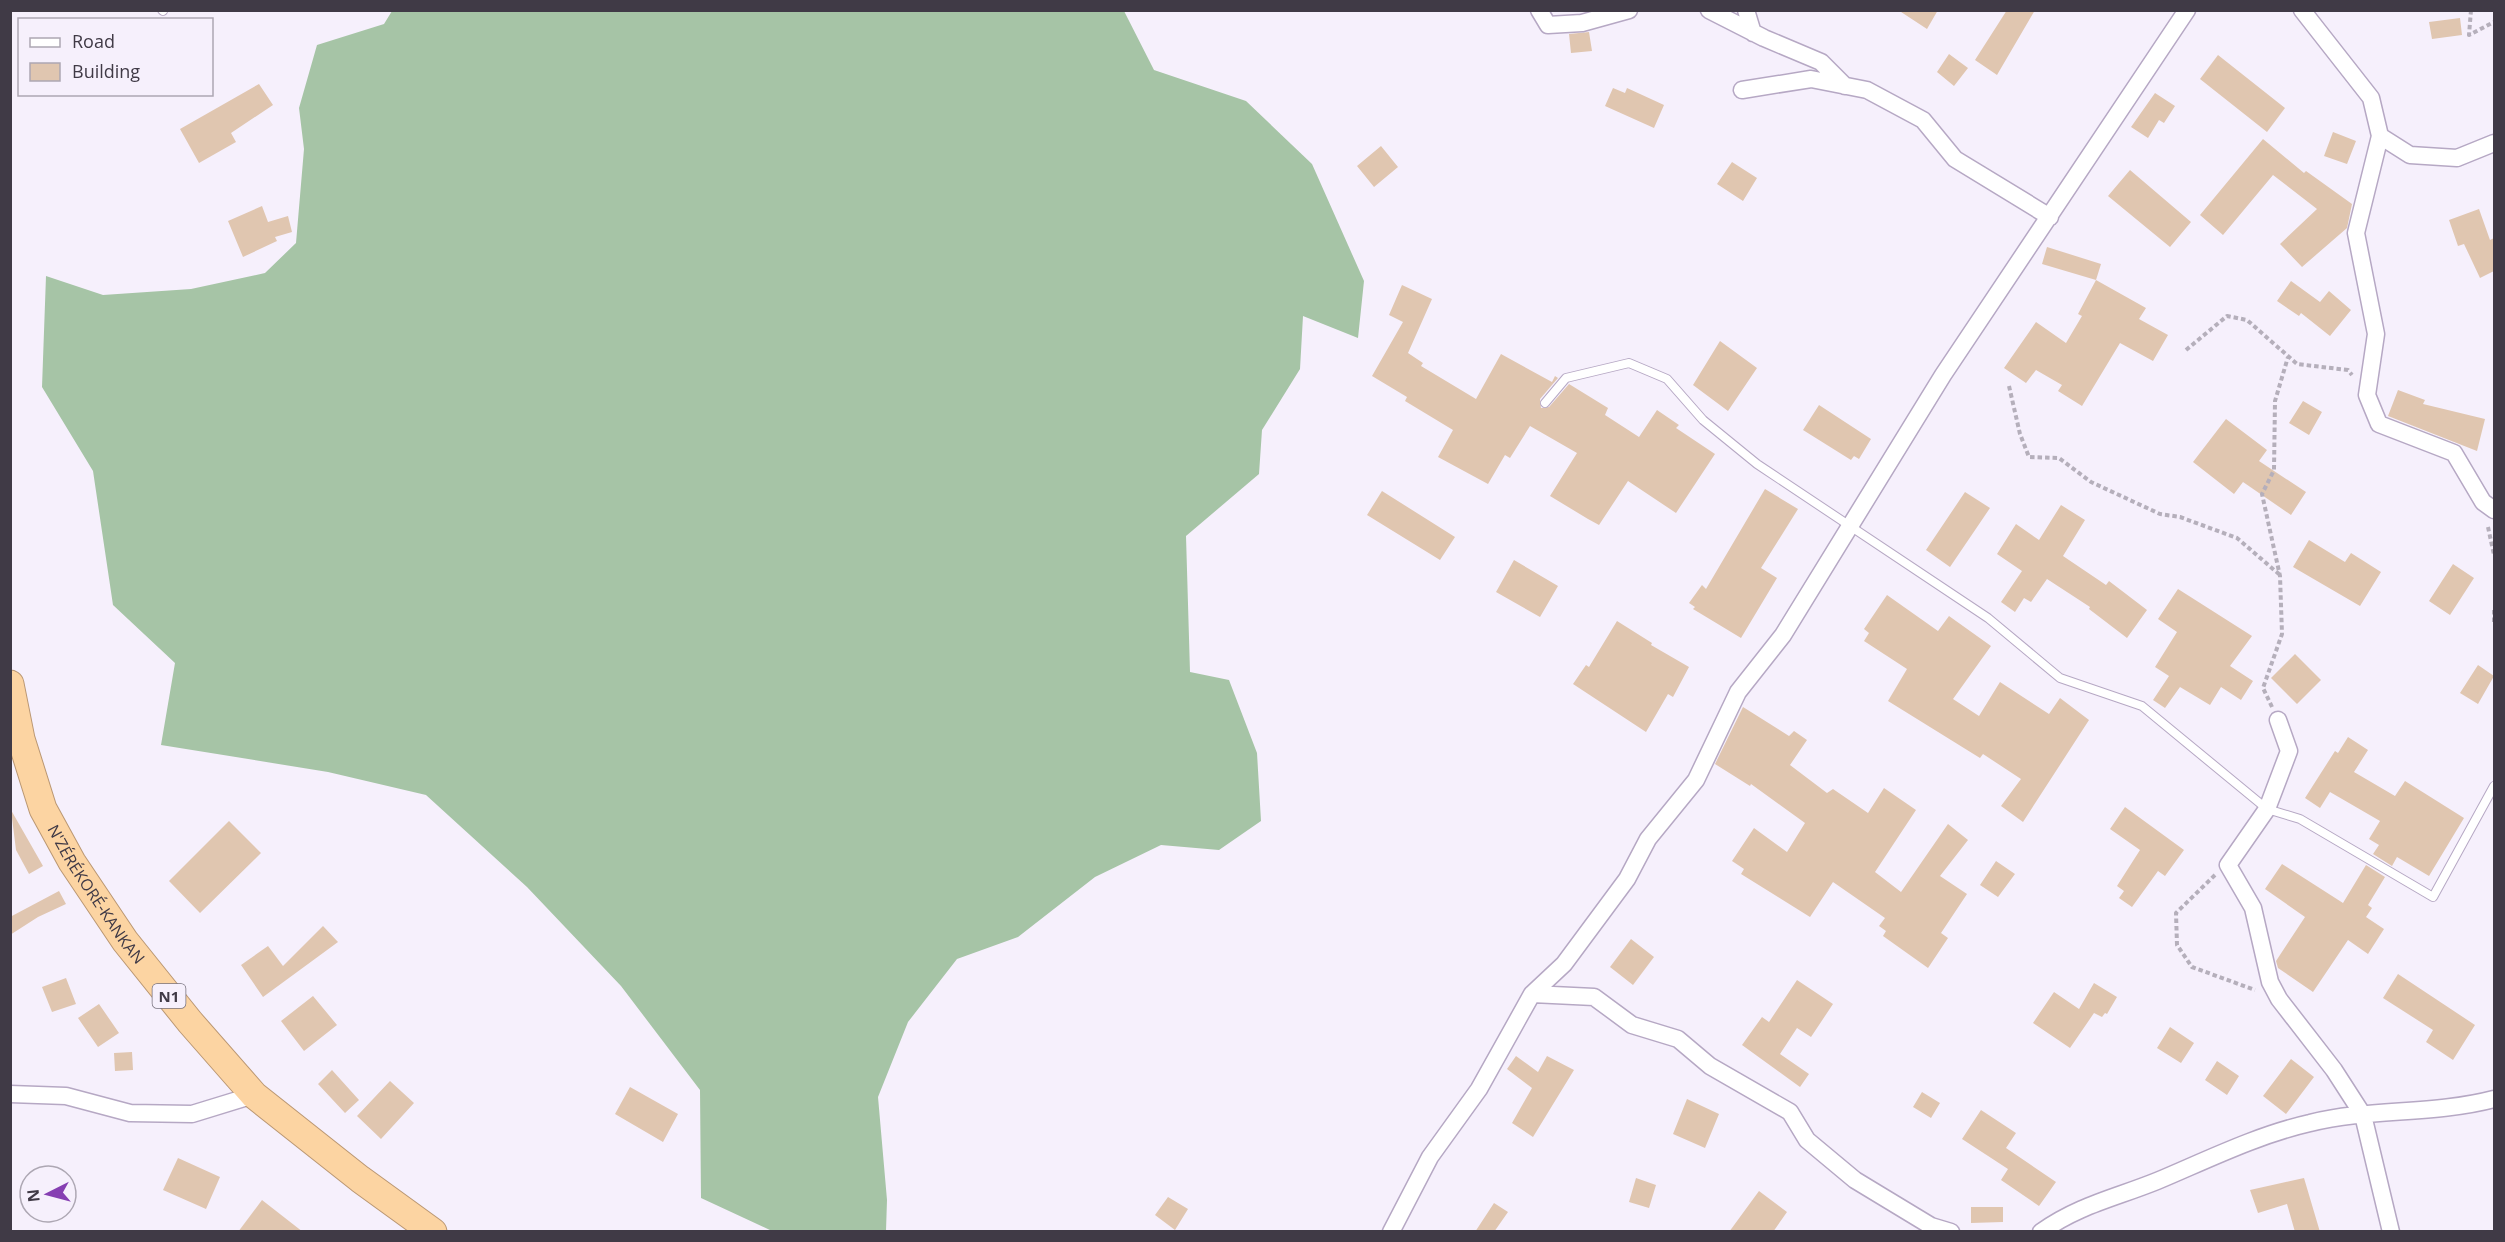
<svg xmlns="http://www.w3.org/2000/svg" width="2505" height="1242" viewBox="0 0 2505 1242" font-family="'Open Sans',sans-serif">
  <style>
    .forest { fill: #a6c4a6 }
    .building { fill: #e0c6b0 }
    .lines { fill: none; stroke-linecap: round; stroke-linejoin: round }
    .service-casing { stroke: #b6a8c4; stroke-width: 10 }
    .minor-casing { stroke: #b6a8c4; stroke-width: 19 }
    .trunk-casing { stroke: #ba9773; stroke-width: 29 }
    .path { stroke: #b5afbb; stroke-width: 4; stroke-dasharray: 4.5 3; stroke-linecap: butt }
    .service { stroke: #fff; stroke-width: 8 }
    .minor { stroke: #fff; stroke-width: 16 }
    .trunk { stroke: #fcd4a2; stroke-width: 27 }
    .labels { text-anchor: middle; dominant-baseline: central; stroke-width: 5; stroke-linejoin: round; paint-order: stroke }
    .shield { fill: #f6f0fc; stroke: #77717d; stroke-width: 1.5 }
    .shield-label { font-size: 15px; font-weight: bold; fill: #403a46 }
    .street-label { font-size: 16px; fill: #403a46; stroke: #f6f0fc }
  </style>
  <rect width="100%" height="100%" fill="#f6f0fc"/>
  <path class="forest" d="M392 11H1124L1154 70 1246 101 1312 164 1364 281 1358 338 1303 316 1300 369 1262 430 1259 474 1186 536 1190 672 1229 680 1257 753 1261 821 1219 850 1161 845 1095 877 1018 937 957 959 908 1022 878 1097 887 1200 886 1231H772L701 1198 700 1090 621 986 527 887 426 795 328 772 161 745 175 663 113 605 93 471 42 387 46 276 103 295 191 289 265 273 296 243 304 149 299 108 317 45 384 24Z"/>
  <path class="building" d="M1898 10H1938L1927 29Z
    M2007 10H2035L1997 75 1975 60Z
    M2460 18 2462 35 2432 39 2429 22Z
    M1589 32 1592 51 1571 53 1569 34Z
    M1949 54 1968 68 1954 86 1937 72Z
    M2218 55 2285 108 2267 132 2200 79Z
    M259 84 273 105 231 133 236 142 199 163 180 129Z
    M1613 88 1625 93 1627 88 1664 105 1654 128 1605 106Z
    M2155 93 2175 106 2164 123 2159 120 2148 138 2131 127Z
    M2333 132 2356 141 2347 164 2324 156Z
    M2263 139 2304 173 2306 171 2352 204 2347 228 2302 267 2280 244 2317 209 2273 175 2223 235 2200 215Z
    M1381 146 1398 167 1374 187 1357 166Z
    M1732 162 1757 178 1743 201 1717 184Z
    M2130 170 2191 222 2170 247 2108 196Z
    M262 206 268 222 288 216 292 232 275 237 277 241 243 257 228 221Z
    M2479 209 2490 240 2494 238V271L2480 278 2464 244 2458 246 2449 220Z
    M2047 247 2101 264 2096 280 2042 264Z
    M2096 280 2146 308 2139 319 2168 335 2153 361 2120 343 2082 406 2058 391 2062 385 2036 370 2026 383 2004 368 2036 322 2066 343 2082 316 2078 314Z
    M2291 281 2320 302 2329 291 2351 310 2330 336 2301 313 2299 316 2277 301Z
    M1402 285 1432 299 1408 353 1423 363 1421 366 1476 399 1501 354 1552 382 1555 376 1558 378 1540 399 1541 408 1549 407 1569 384 1608 408 1605 415 1639 437 1657 410 1679 425 1676 428 1715 454 1676 513 1628 481 1599 525 1588 519 1550 496 1577 453 1530 426 1510 458 1505 455 1488 484 1438 457 1453 430 1405 401 1407 397 1372 376 1403 322 1389 315Z
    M1720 341 1757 368 1728 411 1693 385Z
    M2398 390 2425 400 2423 404 2485 419 2477 451 2388 416Z
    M2303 401 2322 412 2309 435 2289 423Z
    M1819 405 1871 439 1859 459 1854 456 1851 460 1803 430Z
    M2226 419 2267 450 2259 461 2306 492 2291 515 2243 482 2234 494 2193 462Z
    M1765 489 1798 509 1761 568 1777 578 1741 638 1693 609 1695 607 1689 603 1702 585 1706 589Z
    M1382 491 1455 537 1440 560 1367 515Z
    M1965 492 1990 508 1950 567 1926 550Z
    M2061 505 2085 520 2063 556 2106 585 2109 581 2147 610 2127 638 2089 609 2090 607 2047 579 2031 602 2024 598 2015 612 2001 602 2022 571 1997 554 2016 524 2039 540Z
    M2309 540 2345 562 2351 553 2381 572 2360 606 2293 567Z
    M1514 560 1558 586 1540 617 1496 592Z
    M2453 564 2474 578 2450 615 2429 601Z
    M2178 589 2252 636 2230 666 2253 681 2241 700 2221 687 2210 705 2180 687 2165 708 2153 700 2169 676 2155 667 2177 632 2158 619Z
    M1887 595 1938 631 1949 616 1991 646 1953 699 1979 716 2000 682 2049 714 2060 698 2089 720 2023 822 2001 806 2021 779 1983 754 1980 758 1888 701 1907 669 1864 641 1869 633 1864 629Z
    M1617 621 1652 643 1651 645 1689 667 1673 697 1668 694 1646 732 1573 684 1586 665 1589 667Z
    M2295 654 2321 680 2297 704 2271 678Z
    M2478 665 2494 676 2478 704 2460 693Z
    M1743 707 1789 736 1794 731 1807 740 1790 765 1827 793 1833 789 1868 813 1884 788 1916 810 1875 872 1901 892 1948 824 1968 840 1940 876 1967 894 1941 933 1948 938 1928 968 1883 936 1886 931 1879 926 1885 918 1833 882 1810 917 1741 874 1744 869 1732 861 1754 828 1787 852 1805 823 1751 784 1750 786 1715 764Z
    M2348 737 2368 750 2354 772 2395 796 2405 781 2464 818 2429 876 2397 857 2392 866 2373 854 2379 845 2369 839 2380 821 2330 792 2320 808 2305 798 2335 751 2338 753Z
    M2125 807 2184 850 2165 876 2158 871 2132 907 2119 898 2124 891 2117 886 2140 850 2110 829Z
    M11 810 43 866 29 874 16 850Z
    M229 821 261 853 200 913 169 881Z
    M1996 861 2015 874 1998 897 1980 885Z
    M2282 864 2343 903 2366 865 2385 877 2368 905 2372 908 2366 917 2384 929 2368 954 2348 940 2313 992 2278 968 2276 961 2305 917 2265 889Z
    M59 891 66 904 38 917 10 935V917Z
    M323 926 338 942 263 997 241 965 268 946 283 966Z
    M1631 939 1654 957 1633 985 1610 967Z
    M2398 974 2475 1025 2453 1060 2426 1042 2433 1030 2383 998Z
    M66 978 76 1004 52 1012 42 987Z
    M1797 980 1833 1004 1811 1037 1797 1028 1780 1054 1809 1074 1800 1087 1742 1045 1762 1017 1769 1022Z
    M2094 983 2117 997 2107 1014 2105 1013 2102 1017 2094 1013 2070 1048 2033 1023 2054 992 2079 1009Z
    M313 996 337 1025 304 1051 281 1021Z
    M99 1004 119 1033 98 1047 78 1018Z
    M2170 1027 2194 1043 2181 1063 2157 1048Z
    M132 1052 133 1070 115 1071 114 1053Z
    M1516 1056 1538 1072 1547 1056 1574 1070 1533 1137 1512 1123 1532 1088 1507 1069Z
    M2291 1059 2314 1077 2286 1114 2263 1096Z
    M2217 1061 2239 1076 2227 1095 2205 1080Z
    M332 1070 359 1100 345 1113 318 1084Z
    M390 1081 414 1103 381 1139 357 1116Z
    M630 1087 678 1114 663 1142 615 1114Z
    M1922 1092 1940 1103 1931 1118 1913 1107Z
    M1687 1099 1719 1114 1705 1148 1673 1134Z
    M1981 1110 2016 1133 2006 1148 2056 1182 2039 1206 2001 1180 2008 1169 1962 1139Z
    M178 1158 220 1177 206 1209 163 1190Z
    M1636 1178 1656 1185 1649 1208 1629 1202Z
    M2304 1178 2320 1232H2295L2287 1204 2258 1213 2250 1190Z
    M1759 1191 1787 1212 1773 1232H1729Z
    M1168 1197 1188 1209 1175 1230 1155 1215Z
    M262 1200 303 1232H238Z
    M1494 1203 1508 1212 1494 1232H1475Z
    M1971 1207H2003V1222L1971 1223Z"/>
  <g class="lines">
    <g class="service-casing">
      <path id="service" d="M162 10 163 11
        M1545 403 1566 378 1629 363 1667 379 1703 420 1757 464 1988 618 2060 678 2142 706 2267 809 2300 819 2433 897 2494 786"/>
    </g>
    <g class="minor-casing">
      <path id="minor" d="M1539 10 1548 25 1582 23 1629 10
        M1709 10 1764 38 1821 62 1845 86
        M1746 10 1753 33
        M2302 10 2371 98 2380 136 2410 155 2457 158 2494 143
        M1742 90 1811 79 1867 90 1923 120 1955 159 2050 217
        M2380 136 2356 233 2376 334 2367 395 2379 424 2454 453 2483 502 2494 510
        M2278 720 2289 751 2267 809 2228 865 2253 908 2270 982 2279 999 2334 1070 2363 1115 2391 1232
        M1532 994 1594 997 1632 1025 1678 1039 1710 1066 1790 1112 1807 1140 1855 1180 1931 1226 1951 1232
        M10 1094 66 1096 130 1113 192 1114 254 1095
        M1391 1232 1430 1157 1479 1089 1532 994 1564 964 1627 879 1648 839 1696 780 1738 692 1783 635 1943 375 2187 10
        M2041 1232C2079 1205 2115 1198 2157 1181 2207 1160 2257 1135 2310 1123 2369 1108 2433 1115 2494 1099"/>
    </g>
    <g class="trunk-casing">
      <g id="trunk">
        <path id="s1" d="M10 684 21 739 43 809 72 862 125 941 190 1022 254 1095 360 1179 433 1232"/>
      </g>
    </g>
    <path class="path" d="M2471 10 2469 35 2494 22
      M2186 350 2227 316 2247 320 2297 364 2348 370 2352 375
      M2009 386 2020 434 2029 457 2059 458 2091 482 2160 514 2180 517 2237 538 2280 575
      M2488 527 2494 555
      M2494 610V624
      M2272 707 2263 688 2282 634 2280 576 2262 494 2274 470 2275 401 2288 357
      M2215 875 2176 913 2177 945 2192 967 2255 990"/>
    <use href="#service" class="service"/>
    <use href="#minor" class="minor"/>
    <use href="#trunk" class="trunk"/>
  </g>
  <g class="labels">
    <rect class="shield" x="152.5" y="984" width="33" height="24" rx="4.5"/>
    <g class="shield-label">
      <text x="169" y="996">N1</text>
    </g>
    <g class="street-label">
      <text stroke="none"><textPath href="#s1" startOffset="230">N'ZÉRÉKORÉ-KANKAN</textPath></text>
    </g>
  </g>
  <rect width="2505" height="1242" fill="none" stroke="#403a46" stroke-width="24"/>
  <rect x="18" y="18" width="195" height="78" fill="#f6f0fc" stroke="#ada7b3" stroke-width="1.5"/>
  <rect x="30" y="38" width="30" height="9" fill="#ffffff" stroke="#ada7b3" stroke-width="1.5"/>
  <text x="72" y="48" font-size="18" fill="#403a46">Road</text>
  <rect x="30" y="63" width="30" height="18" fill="#e0c6b0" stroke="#ada7b3" stroke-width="1.5"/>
  <text x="72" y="78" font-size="18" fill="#403a46">Building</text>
  <g transform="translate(48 1194) rotate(264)"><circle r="28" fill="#f6f0fc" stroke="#ada7b3" stroke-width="1.5"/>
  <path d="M0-4.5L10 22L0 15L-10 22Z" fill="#863fb2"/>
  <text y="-9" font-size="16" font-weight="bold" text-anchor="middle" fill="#403a46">N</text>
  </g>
</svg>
